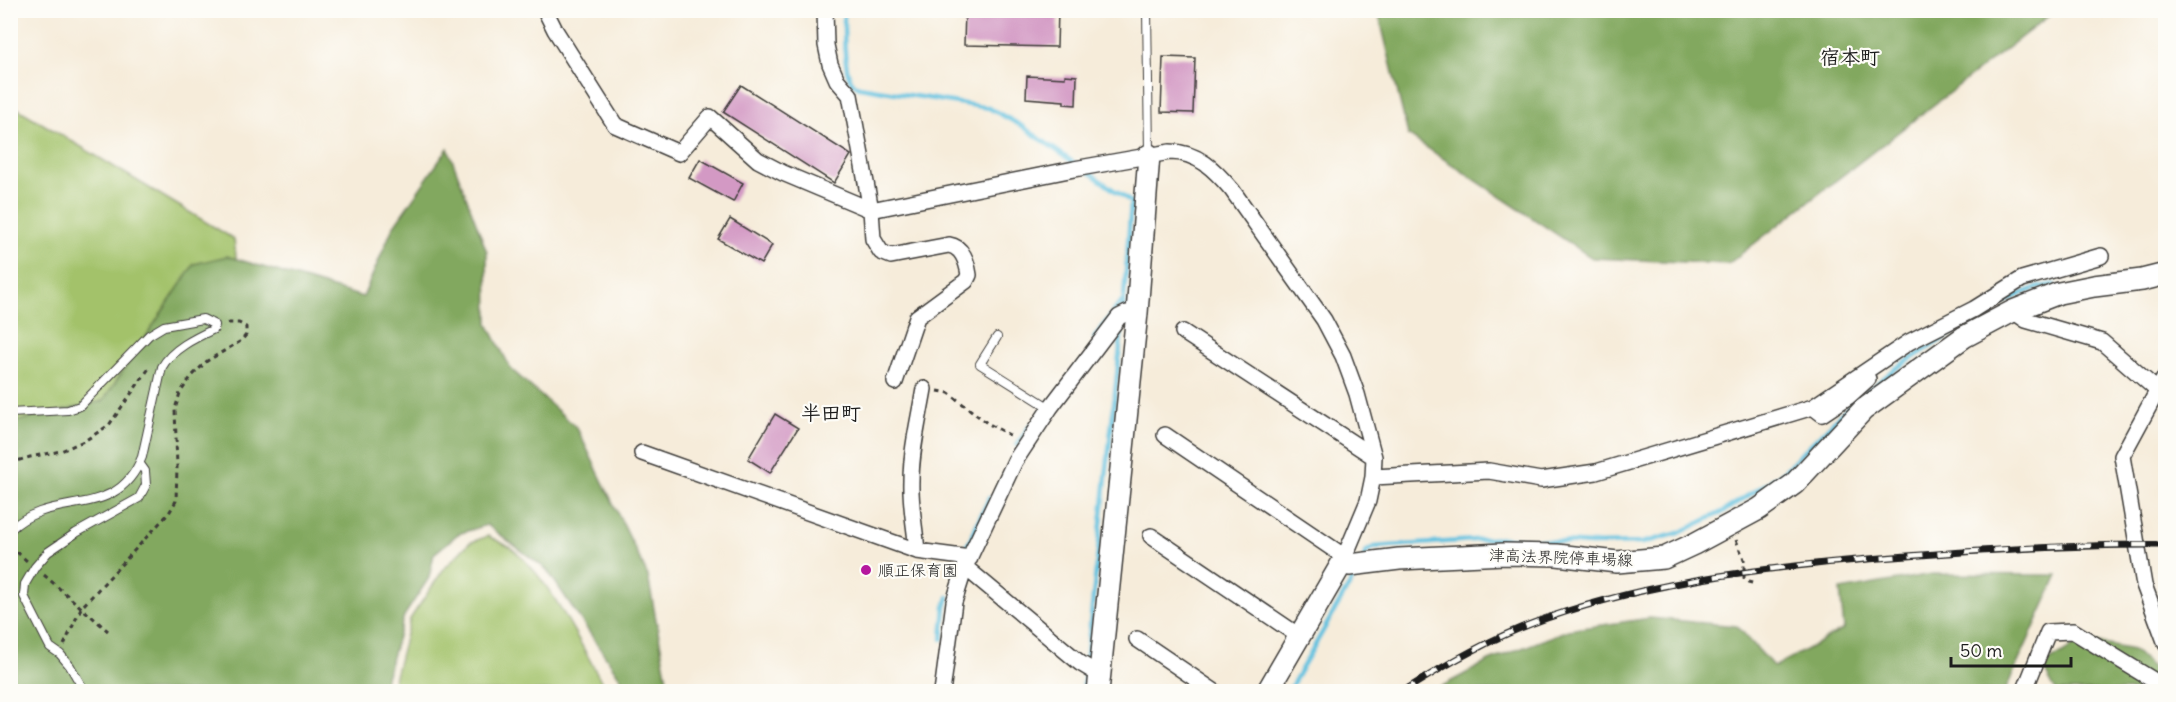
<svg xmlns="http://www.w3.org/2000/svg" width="2176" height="702" viewBox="0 0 2176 702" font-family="Delius,'Klee One',sans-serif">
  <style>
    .green { fill: #a3c26a; stroke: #606f43; stroke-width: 1.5 }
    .forest { fill: #82a85e; stroke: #4f623d; stroke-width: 1.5 }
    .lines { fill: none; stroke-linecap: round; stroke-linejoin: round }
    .stream { stroke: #61c1df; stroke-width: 4.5 }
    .building { fill: #d399c4 }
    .lane-casing { stroke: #3d3b38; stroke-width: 10 }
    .street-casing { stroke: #3d3b38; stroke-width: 18 }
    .secondary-casing { stroke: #3d3b38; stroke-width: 24 }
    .path { stroke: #3d3b38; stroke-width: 3; stroke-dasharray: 4.5 4.5; stroke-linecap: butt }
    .lane { stroke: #fff; stroke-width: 8 }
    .street { stroke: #fff; stroke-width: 15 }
    .secondary { stroke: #fff; stroke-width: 21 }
    .rail-casing { stroke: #1c1c1c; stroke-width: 7 }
    .rail { stroke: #fdfcf7; stroke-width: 4.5; stroke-dasharray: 14; stroke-linecap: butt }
    .poi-dot { fill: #b5179e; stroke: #fdfcf7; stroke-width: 2 }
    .labels { text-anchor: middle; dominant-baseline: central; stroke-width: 4.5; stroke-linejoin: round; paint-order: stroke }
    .street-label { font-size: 16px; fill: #1c1c1c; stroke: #fdfcf7 }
    .poi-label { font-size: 16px; fill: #1c1c1c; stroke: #fdfcf7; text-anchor: start }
    .quarter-label { font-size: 20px; font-weight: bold; fill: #1c1c1c; stroke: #fdfcf7 }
  </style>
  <rect width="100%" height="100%" fill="#fdfcf7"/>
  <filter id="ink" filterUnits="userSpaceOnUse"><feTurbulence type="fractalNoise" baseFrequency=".0167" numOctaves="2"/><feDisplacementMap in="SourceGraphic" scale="12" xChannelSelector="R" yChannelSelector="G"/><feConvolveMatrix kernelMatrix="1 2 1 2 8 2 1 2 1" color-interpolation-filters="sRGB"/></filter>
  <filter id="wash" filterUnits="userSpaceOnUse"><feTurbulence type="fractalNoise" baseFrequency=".008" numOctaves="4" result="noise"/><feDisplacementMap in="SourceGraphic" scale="24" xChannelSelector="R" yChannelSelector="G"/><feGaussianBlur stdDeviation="1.35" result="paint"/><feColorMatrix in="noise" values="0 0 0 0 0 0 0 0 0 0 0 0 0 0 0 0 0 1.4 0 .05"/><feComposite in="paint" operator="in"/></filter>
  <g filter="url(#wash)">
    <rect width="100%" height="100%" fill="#f6ecda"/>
    <path class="green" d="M10 104 234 239 243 318 11 691Z
      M488 536C497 541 509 545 516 552 553 583 583 650 607 691H391L410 619 443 570 469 543Z"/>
    <path class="forest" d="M1378 11V10L2055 11 1728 264 1592 258 1408 135Z
      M448 148 487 252 488 324 511 369 577 428 648 576 669 691H629L547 570 487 525 458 534 434 554 429 578 404 616 382 691H11L10 423 103 401 194 264 227 256 363 297 393 227Z
      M1932 574 2058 575 2005 691H1433L1489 661 1568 630 1650 618 1737 626 1774 667 1844 629 1840 590Z
      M2083 640 2133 650 2165 679V691H2056L2042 666Z"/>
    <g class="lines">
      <path class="stream" d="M844 10C844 26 843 71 852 82 853 83 858 86 859 87L989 108 1022 126 1077 165
        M1087 171 1131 202 1123 311
        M2151 269 2166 258
        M1965 325C1990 310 2026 287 2055 284
        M1094 338 1120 303 1124 300
        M1017 445 1030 425
        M963 555 989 498
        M1364 557 1367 551 1375 547 1502 538 1591 544 1642 543 1679 533 1724 511 1780 475 1849 406 1895 369 1955 331
        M942 639 945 607 948 597
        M1086 663 1123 319
        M1083 692 1085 671
        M1288 692 1358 570"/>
    </g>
    <g id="blocks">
      <path class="building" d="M965 10H1058L1057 47 964 45Z
        M1163 57 1195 58 1193 113 1161 112Z
        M1065 75 1077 76 1076 105 1064 104V101L1026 98 1027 76 1065 78Z
        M741 85 851 155 834 183 723 112Z
        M700 159 743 183 733 202 689 178Z
        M730 219 772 245 761 264 718 239Z
        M775 414 798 428 770 473 748 459Z"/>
    </g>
  </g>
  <g filter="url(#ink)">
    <use href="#blocks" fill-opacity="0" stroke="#3d3b38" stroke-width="1.5"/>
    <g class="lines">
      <g class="lane-casing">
        <path id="lane" d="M1147 10 1149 153
          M997 337 980 364 1050 408
          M10 413 68 410 80 406 149 335 164 326 203 319 215 325 214 329C195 338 172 349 162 367L142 457C116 523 53 488 10 530
          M85 692 70 666 60 654 50 647 24 596 25 584 35 567 48 552 76 533 139 498 146 485 145 471 140 464"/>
      </g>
      <g class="street-casing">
        <path id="street" d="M545 10 555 30 615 125 679 153 710 117 758 160 783 173 871 210 873 239 881 252 891 256 949 245C963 247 967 262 969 275L966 281 917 317 895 382
          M825 10 826 45 830 64 837 80 850 95 871 210 1074 169 1170 152C1198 152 1215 170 1232 190L1324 320 1343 356 1357 394 1374 457 1373 477 1368 501 1342 563
          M2013 311 2026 320 2102 342 2166 398
          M1183 332 1374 457
          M2166 375 2122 456 2144 585 2166 644
          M1813 407 1822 414 1849 396 1868 379
          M1165 435 1345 557
          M642 453 917 551 970 558
          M1373 477 1489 471 1541 480 1596 472 1813 407 1909 342 1974 309 2022 279 2101 256
          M1151 536 1299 636
          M917 551C915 527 910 504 911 481 911 450 919 419 924 389
          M965 567 1080 663 1100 675
          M1137 639 1215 692
          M942 692 954 602 965 567 1015 461 1050 408 1119 317 1127 313H1137
          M2024 692 2048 632 2073 631 2166 688"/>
      </g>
      <g class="secondary-casing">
        <path id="secondary" d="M1098 692 1137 313 1149 155
          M1267 692 1342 563 1350 565 1399 559 1504 554 1557 555 1617 562 1664 558 1694 544 1759 509 1794 484 1863 410 1964 337 2013 311 2059 293 2094 286 2142 280 2166 274"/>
      </g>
      <path class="path" d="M938 391 949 393 987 423 1013 437
        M10 463 30 457 61 451 86 440 109 425 150 367
        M1736 540 1744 559V578L1748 582 1756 584
        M10 546 27 561
        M44 575 108 631
        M64 645 81 608 169 513 176 501 177 467 175 409 180 393 191 377 207 361 241 341 246 335V327L239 323H226"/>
      <use href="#lane" class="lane"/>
      <use href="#street" class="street"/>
      <use href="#secondary" class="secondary"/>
      <g class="rail-casing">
        <path id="rail" d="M1402 692C1448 663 1495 636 1547 618 1659 579 1776 566 1894 557 1984 550 2075 544 2166 545"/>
      </g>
      <use href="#rail" class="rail"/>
    </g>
  </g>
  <circle class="poi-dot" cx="866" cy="570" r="6"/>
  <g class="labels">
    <g class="street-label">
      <text transform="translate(1561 557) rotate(2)">津高法界院停車場線</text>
    </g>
    <g class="poi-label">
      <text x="878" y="570">順正保育園</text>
    </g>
    <g class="quarter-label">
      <text x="1850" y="56">宿本町</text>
      <text x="831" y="412">半田町</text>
    </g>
  </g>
  <rect width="2176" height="702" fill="none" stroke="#fdfcf7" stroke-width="36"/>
  <path d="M1951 657v9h120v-9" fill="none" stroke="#1c1c1c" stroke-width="3"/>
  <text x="1960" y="657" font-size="18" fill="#1c1c1c" stroke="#fdfcf7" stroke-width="4.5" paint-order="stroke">50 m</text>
</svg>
